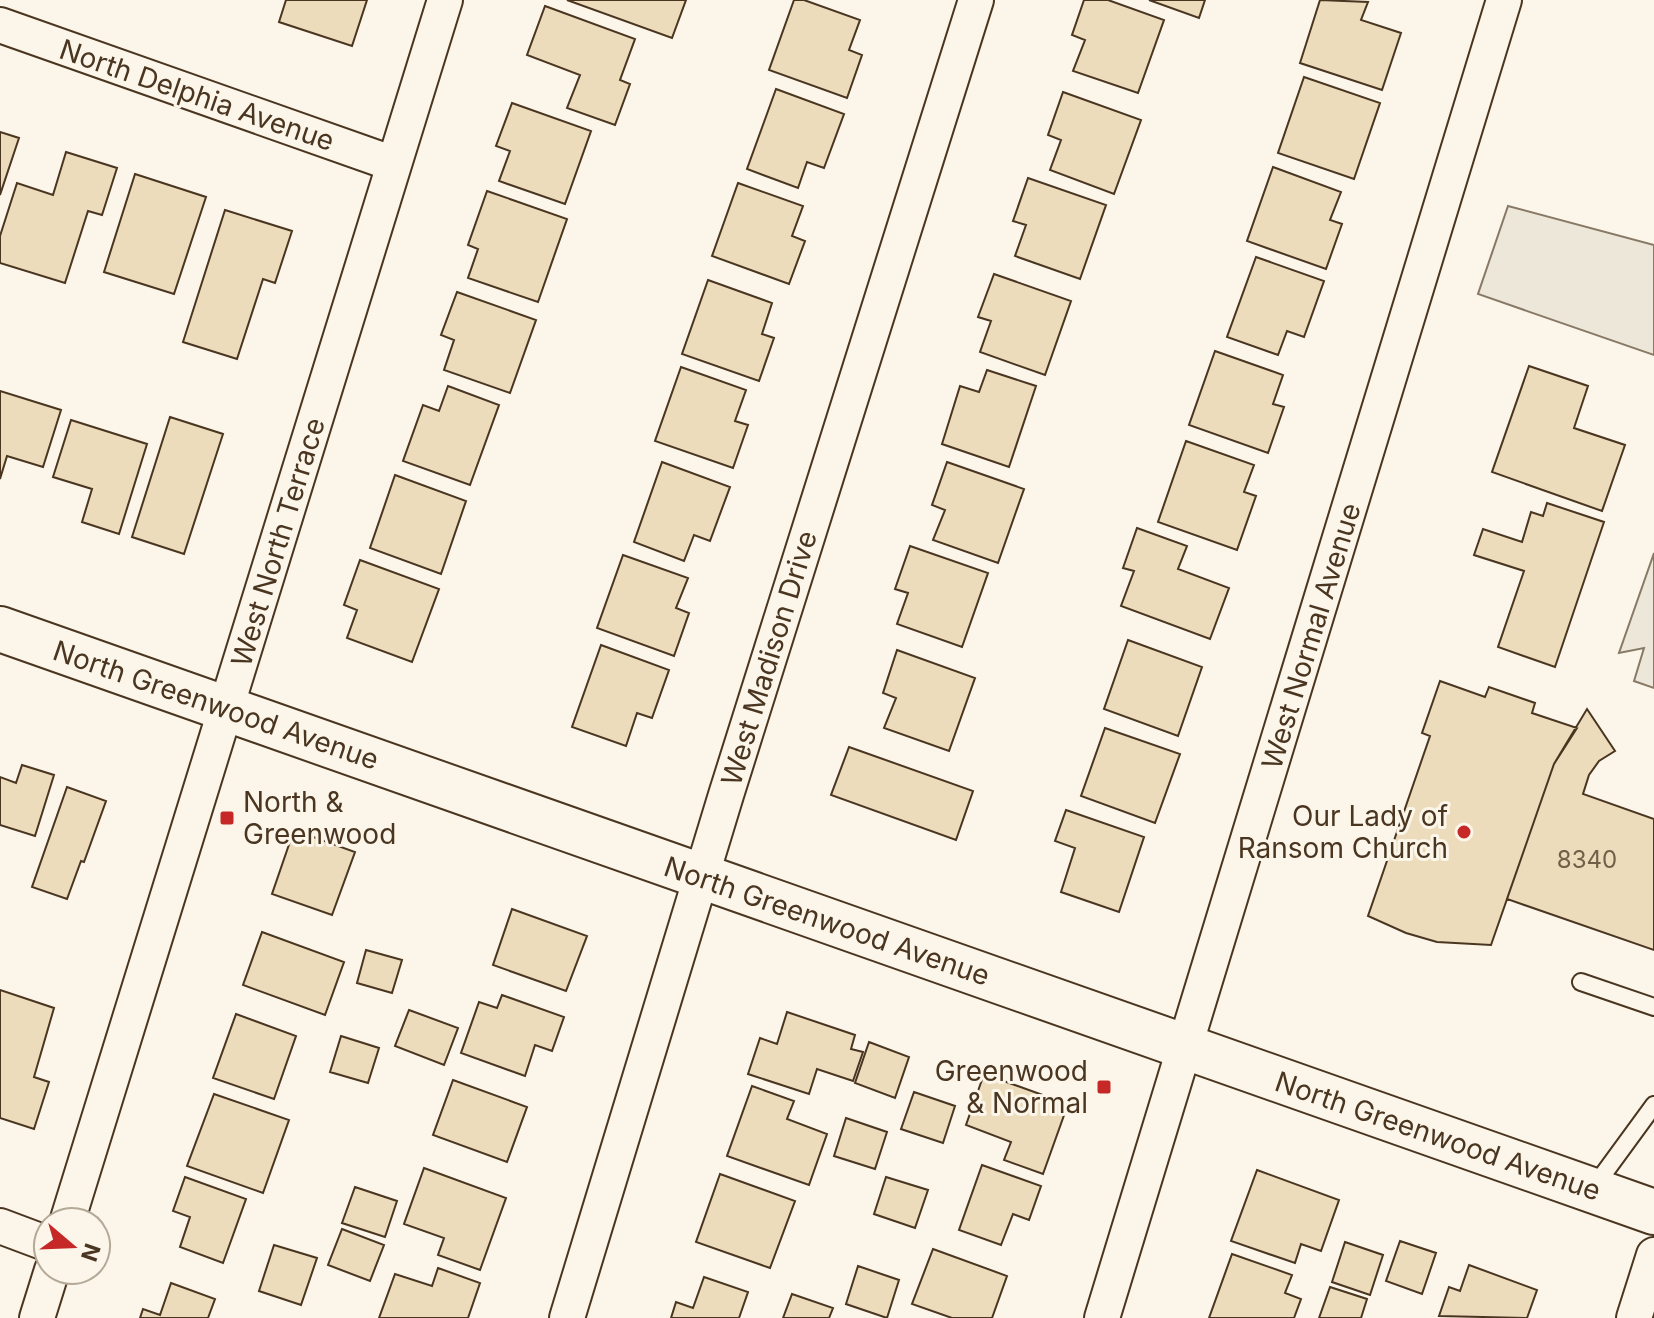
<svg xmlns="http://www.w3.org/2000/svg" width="1654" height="1318" viewBox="0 0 1654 1318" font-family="Inter,sans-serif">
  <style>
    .parking { fill: #ede7d9; stroke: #887966; stroke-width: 2 }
    .building { fill: #ecdcbc; stroke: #4a3520; stroke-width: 2 }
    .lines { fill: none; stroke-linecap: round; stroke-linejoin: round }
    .service-casing { stroke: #4a3520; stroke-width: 20 }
    .minor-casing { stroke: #4a3520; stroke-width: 38 }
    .secondary-casing { stroke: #4a3520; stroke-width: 48 }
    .service { stroke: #fbf6e9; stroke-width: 16 }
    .minor { stroke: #fbf6e9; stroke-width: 34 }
    .secondary { stroke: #fbf6e9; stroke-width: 44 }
    .poi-dot { fill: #c62828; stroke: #fbf6e9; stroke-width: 3 }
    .labels { text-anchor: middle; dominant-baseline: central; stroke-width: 6; stroke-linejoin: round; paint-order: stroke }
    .number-label { font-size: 24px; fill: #725f47 }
    .street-label { font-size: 28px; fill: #4a3520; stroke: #fbf6e9 }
    .poi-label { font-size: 28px; fill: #4a3520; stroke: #fbf6e9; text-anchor: end }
  </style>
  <rect width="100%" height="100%" fill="#fbf6e9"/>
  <path class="parking" d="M1508 206 1654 245V355L1478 294Z
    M1654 553V688L1634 681 1644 648 1619 653Z"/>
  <path class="building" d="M286 0H367L352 46 279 22Z
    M567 0H686L672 38Z
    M794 0H804L860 20 849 50 862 55 847 98 769 70Z
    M1084 0H1108L1164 20 1138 93 1073 71 1085 40 1072 35Z
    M1149 0H1205L1199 18Z
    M1320 0 1368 2 1361 20 1401 33 1382 90 1300 63Z
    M545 6 635 39 620 80 630 84 615 125 567 108 580 75 527 55Z
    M1304 77 1380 103 1354 179 1278 153Z
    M776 89 844 114 824 168 807 162 798 188 747 169Z
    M1063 92 1141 120 1114 194 1050 170 1061 140 1048 135Z
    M512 103 591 131 565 204 499 181 510 151 496 146Z
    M0 132 19 138 0 195Z
    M66 152 117 168 102 215 88 211 65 283 0 263V236L17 183 53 195Z
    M1273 167 1341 192 1330 220 1342 224 1326 269 1247 241Z
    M135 174 206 197 174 294 104 272Z
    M1028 178 1106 205 1080 279 1015 256 1026 225 1013 221Z
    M738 183 803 206 792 236 805 241 789 284 712 256Z
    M487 191 567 219 538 302 468 278 478 249 468 245Z
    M225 210 292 231 275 283 263 279 237 359 183 342Z
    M1256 257 1324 281 1304 337 1287 331 1278 355 1227 337Z
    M994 274 1071 301 1045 375 980 352 991 321 978 317Z
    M708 280 772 303 762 334 774 338 759 381 682 354Z
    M457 292 536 320 510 393 444 370 454 340 441 335Z
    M1215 351 1283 375 1273 404 1284 407 1268 453 1189 425Z
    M1529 366 1588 386 1574 428 1625 445 1602 511 1492 472Z
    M681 367 746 390 735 421 748 425 733 468 655 441Z
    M987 370 1036 386 1009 467 942 444 960 386 979 392Z
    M448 386 499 405 470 485 403 461 423 405 439 411Z
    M0 391 61 410 43 467 7 456 0 479Z
    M170 417 223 434 184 554 132 537Z
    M71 420 147 444 119 534 82 522 92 489 53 477Z
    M1186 441 1254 465 1244 492 1256 496 1237 550 1158 522Z
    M662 462 730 487 710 541 694 535 684 561 634 542Z
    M947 462 1024 489 998 563 933 540 945 510 932 505Z
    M395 475 466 501 441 574 370 548Z
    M1547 503 1604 522 1555 667 1498 647 1524 571 1474 555 1483 529 1522 542 1531 512 1543 516Z
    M1137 528 1187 546 1178 569 1229 588 1210 639 1121 606 1134 571 1123 568Z
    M910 546 988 573 962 647 897 624 908 593 895 589Z
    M623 555 688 578 676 608 689 613 674 656 597 628Z
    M360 560 439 589 412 662 347 638 357 610 344 605Z
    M1128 640 1202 667 1178 736 1104 709Z
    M601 645 669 670 652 718 637 713 626 746 572 727Z
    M897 650 975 678 949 751 884 728 896 698 883 693Z
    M1440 681 1485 697 1489 687 1535 703 1532 713 1577 728 1554 764 1491 945 1437 942 1406 933 1368 916 1430 736 1422 733Z
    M1587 709 1615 751 1599 761 1589 775 1583 794 1654 819V950L1507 899 1554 764Z
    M1105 728 1180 754 1155 823 1081 796Z
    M849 747 973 791 956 840 831 795Z
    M22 765 54 775 35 836 0 825V777L16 783Z
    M67 787 106 801 84 862 81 861 67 899 32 887Z
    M1066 810 1144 837 1119 912 1061 892 1075 848 1055 841Z
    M294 830 355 852 332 915 272 894Z
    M512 909 587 936 566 991 493 965Z
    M262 932 344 962 325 1015 243 985Z
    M366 950 402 960 392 993 357 983Z
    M0 990 54 1008 34 1077 49 1082 34 1129 0 1118Z
    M502 995 564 1017 552 1051 535 1045 525 1076 461 1053 479 1002 497 1008Z
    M409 1010 458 1028 444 1065 395 1046Z
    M787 1012 855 1035 851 1049 863 1052 853 1081 817 1069 809 1094 748 1074 760 1038 777 1044Z
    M236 1014 296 1036 274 1099 213 1078Z
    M341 1036 379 1048 368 1083 330 1072Z
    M869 1042 909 1057 895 1098 855 1083Z
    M984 1074 1068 1104 1043 1174 1004 1160 1011 1142 966 1125Z
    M453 1080 527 1107 507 1162 433 1135Z
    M752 1086 794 1101 787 1119 827 1134 809 1185 727 1156Z
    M914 1092 955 1106 943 1143 901 1129Z
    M214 1094 289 1120 263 1193 187 1166Z
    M846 1118 887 1132 875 1169 834 1156Z
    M982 1165 1041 1186 1029 1220 1013 1214 1001 1245 959 1230Z
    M424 1168 506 1198 480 1270 438 1255 444 1238 404 1224Z
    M1257 1170 1339 1200 1321 1251 1301 1244 1295 1263 1231 1241Z
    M720 1174 795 1201 770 1268 696 1242Z
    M185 1177 246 1199 223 1263 180 1247 190 1217 173 1211Z
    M886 1177 928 1190 915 1228 874 1214Z
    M355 1187 397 1201 385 1237 342 1223Z
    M342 1229 384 1245 370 1281 328 1265Z
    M1400 1241 1436 1253 1422 1294 1386 1281Z
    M1345 1242 1383 1255 1370 1295 1332 1282Z
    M274 1245 317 1258 301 1305 259 1291Z
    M933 1249 1007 1276 992 1318H952L912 1304Z
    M1232 1254 1292 1275 1285 1293 1301 1299 1294 1318H1209Z
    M1469 1265 1537 1290 1527 1318 1439 1316 1449 1287 1460 1291Z
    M858 1266 899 1280 887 1318 846 1304Z
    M438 1268 480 1283 468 1318H379L395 1274 432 1286Z
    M704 1277 748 1292 739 1318H671L676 1302 693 1308Z
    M171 1283 215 1299 208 1318H140L143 1309 160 1315Z
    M1330 1287 1367 1299 1361 1318H1319Z
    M792 1294 833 1308 829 1318H783Z"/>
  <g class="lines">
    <g class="service-casing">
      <path id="service" d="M1581 982 1654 1007
        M1594 1187 1654 1105"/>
    </g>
    <g class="minor-casing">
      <path id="minor" d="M0 25 394 164
        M67 1222 445 0
        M0 1226 48 1244
        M37 1318 52 1270
        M567 1318 726 795 976 0
        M1102 1318 1504 0
        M1634 1318 1654 1255"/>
    </g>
    <g class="secondary-casing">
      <path id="secondary" d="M0 629 1654 1212"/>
    </g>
    <use href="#service" class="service"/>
    <use href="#minor" class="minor"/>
    <use href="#secondary" class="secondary"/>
  </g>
  <g class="poi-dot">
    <rect x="219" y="810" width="16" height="16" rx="4"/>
    <circle cx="1464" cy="832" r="8"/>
    <rect x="1096" y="1079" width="16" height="16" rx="4"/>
  </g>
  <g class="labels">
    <g class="number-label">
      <text x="1587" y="859">8340</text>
    </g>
    <g class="street-label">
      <text transform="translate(197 95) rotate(19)">North Delphia Avenue</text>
      <text transform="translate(278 542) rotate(-73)">West North Terrace</text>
      <text transform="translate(1311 636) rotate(-73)">West Normal Avenue</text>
      <text transform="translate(769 658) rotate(-73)">West Madison Drive</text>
      <text transform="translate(216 705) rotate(19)">North Greenwood Avenue</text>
      <text transform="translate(827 921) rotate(19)">North Greenwood Avenue</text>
      <text transform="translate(1438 1136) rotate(19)">North Greenwood Avenue</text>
    </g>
    <g class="poi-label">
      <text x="243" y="802" text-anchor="start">North &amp;<tspan x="243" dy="32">Greenwood</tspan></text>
      <text x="1448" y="816">Our Lady of<tspan x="1448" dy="32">Ransom Church</tspan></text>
      <text x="1088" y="1071">Greenwood<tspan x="1088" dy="32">&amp; Normal</tspan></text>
    </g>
  </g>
  <g transform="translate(72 1246) rotate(109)"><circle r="38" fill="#fbf6e9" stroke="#b4a999" stroke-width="2"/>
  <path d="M0-6L14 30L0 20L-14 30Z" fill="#c62828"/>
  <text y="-12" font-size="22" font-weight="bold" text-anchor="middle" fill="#4a3520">N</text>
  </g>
</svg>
